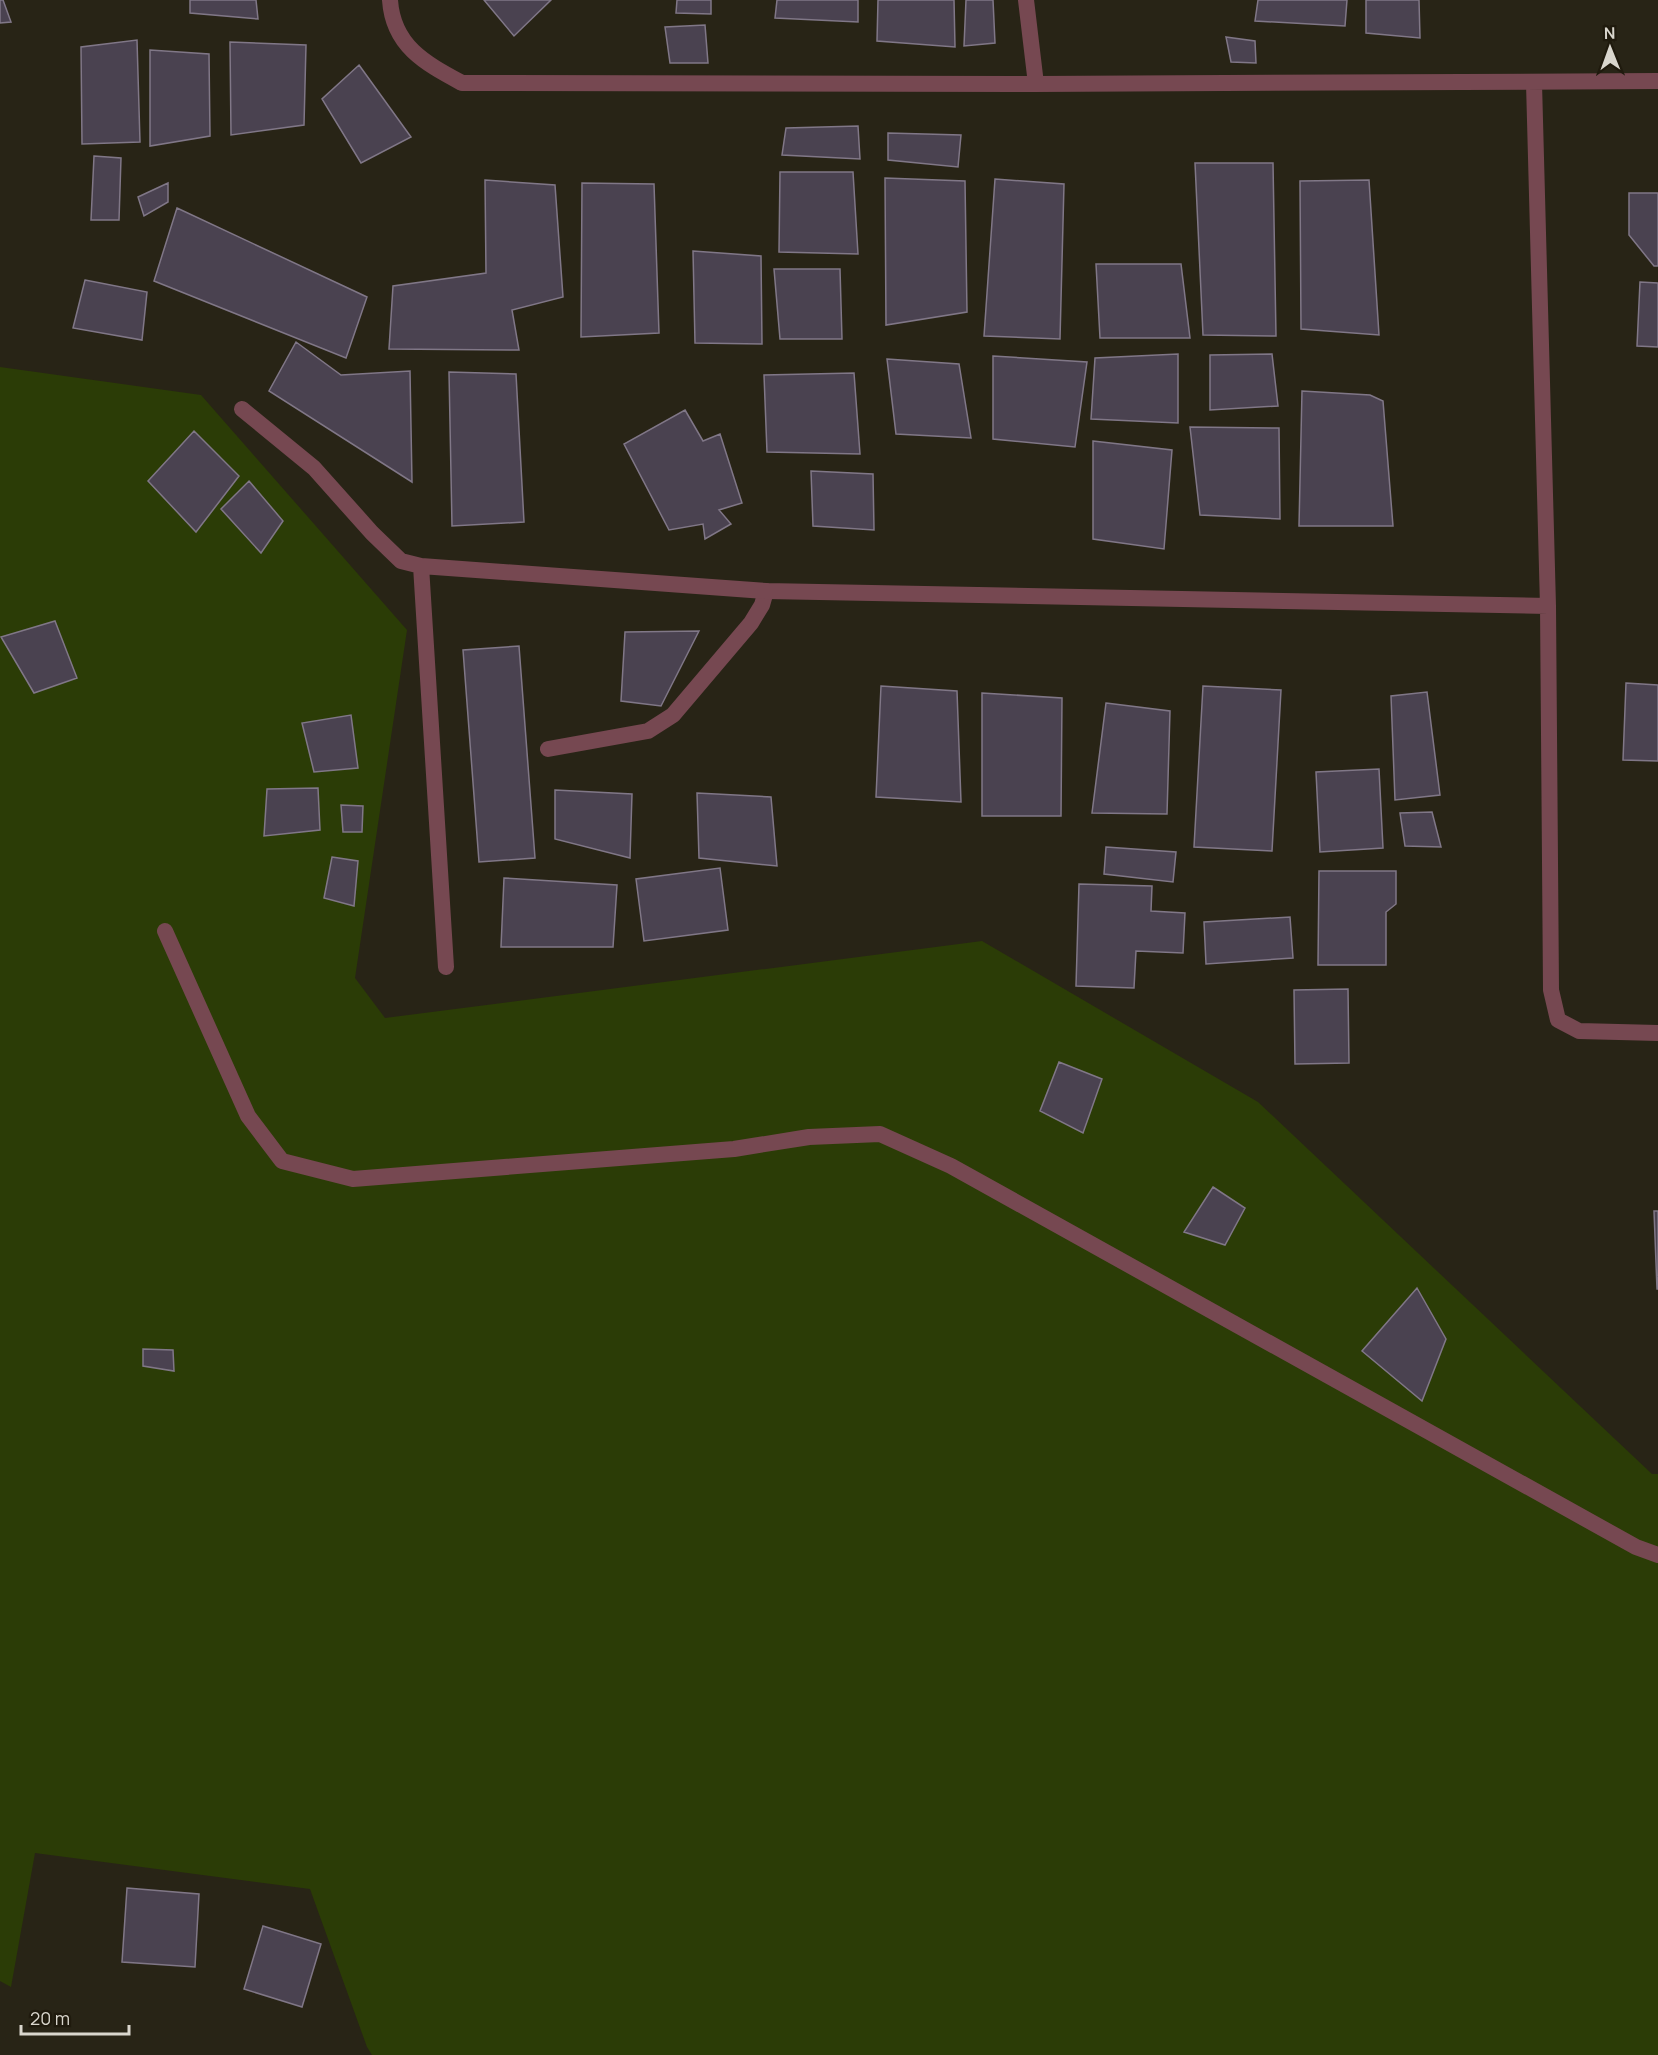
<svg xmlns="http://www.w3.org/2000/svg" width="1658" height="2055" viewBox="0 0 1658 2055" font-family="Manrope,sans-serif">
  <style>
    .green { fill: #2b3c06 }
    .building { fill: #4a4250; stroke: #807787; stroke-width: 1.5 }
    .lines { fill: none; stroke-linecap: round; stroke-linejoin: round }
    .service { stroke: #764851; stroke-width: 16 }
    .minor { stroke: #764851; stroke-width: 16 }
  </style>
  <rect width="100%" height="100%" fill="#282416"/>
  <path class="green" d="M0 367 201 395 407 630 355 978 385 1018 982 941 1258 1102 1652 1474H1658V2055H372L367 2047 310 1889 35 1853 11 1987 0 1981Z"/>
  <path class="building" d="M0 0H3L11 22 0 23Z
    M190 0H256L258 19 190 13Z
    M484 0H551L514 36Z
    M677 0H711V14L676 13Z
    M777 0H858V22L775 18Z
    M878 0H954L955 47 877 41Z
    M966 0H993L995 43 964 46Z
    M1258 0H1347L1345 26 1255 21Z
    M1366 0H1419L1420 38 1366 33Z
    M705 25 708 63H670L665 27Z
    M1226 37 1255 41 1256 63 1231 62Z
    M137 40 140 142 82 144 81 47Z
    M230 42 306 45 304 125 231 135Z
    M150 50 209 54 210 136 150 146Z
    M359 65 411 137 361 163 322 99Z
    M858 126 860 159 782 155 786 128Z
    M888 133 961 135 958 167 888 160Z
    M94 156 121 158 119 220H91Z
    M1195 163H1273L1276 336 1203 335Z
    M780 172H853L858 254 779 252Z
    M885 178 965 181 967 312 886 325Z
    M995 179 1064 184 1060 339 984 336Z
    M485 180 555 185 563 297 512 310 519 350 389 349 393 286 486 273Z
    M1369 180 1379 335 1301 329 1300 181Z
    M168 183V202L144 216 138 197Z
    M582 183 654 184 659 333 581 337Z
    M1629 193H1658V266H1654L1629 235Z
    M177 208 367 297 346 358 154 281Z
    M693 251 761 256 762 344 695 343Z
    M1096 264H1181L1190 338H1100Z
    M774 269H840L842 339H780Z
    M85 280 147 292 142 340 73 328Z
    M1640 282 1658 283V347L1637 346Z
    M296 342 341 375 410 371 412 482 269 391Z
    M1178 354V423L1091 419 1095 358Z
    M1272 354 1278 406 1210 410V355Z
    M993 356 1087 362 1075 447 993 439Z
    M887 359 959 364 971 438 896 434Z
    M449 372 516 374 524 522 452 526Z
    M854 373 860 454 767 452 764 375Z
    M1302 391 1370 395 1383 401 1393 526H1299Z
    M685 410 703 441 720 434 742 503 719 510 731 524 705 539 703 524 669 530 624 444Z
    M1190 427 1279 428 1280 519 1200 515Z
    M194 431 239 476 196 532 148 481Z
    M1093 441 1172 450 1164 549 1093 539Z
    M811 471 873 474 874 530 813 526Z
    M249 481 283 521 261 553 221 509Z
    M55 621 77 678 34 693 1 637Z
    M699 631 661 706 621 701 625 632Z
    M519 646 535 858 479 862 463 650Z
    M1626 683 1658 685V761L1623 760Z
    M881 686 957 691 961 802 876 797Z
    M1203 686 1281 690 1272 851 1194 847Z
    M1427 692 1440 795 1395 800 1391 696Z
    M982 693 1062 698 1061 816H982Z
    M1106 703 1170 711 1167 814 1092 813Z
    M351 715 358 768 314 772 302 723Z
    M1379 769 1383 848 1320 852 1316 772Z
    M318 788 320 830 264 836 267 789Z
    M555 790 632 794 630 858 555 839Z
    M697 793 771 797 777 866 699 858Z
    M341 805 363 806 362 832H343Z
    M1432 812 1441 847 1405 846 1400 813Z
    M1106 847 1176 852 1173 882 1104 874Z
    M332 857 358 861 354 906 324 898Z
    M720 868 728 930 644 941 636 879Z
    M1319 871H1396V904L1386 912V965H1318Z
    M504 878 617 885 613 947H501Z
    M1079 884 1152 886 1151 911 1185 913 1183 953 1136 951 1134 988 1076 986Z
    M1290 917 1293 958 1206 964 1204 922Z
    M1348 989 1349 1063 1295 1064 1294 990Z
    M1059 1062 1102 1079 1083 1133 1040 1111Z
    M1213 1187 1245 1208 1225 1245 1184 1232Z
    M1654 1211H1658V1289H1657Z
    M1417 1288 1446 1339 1422 1401 1362 1351Z
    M143 1349 173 1350 174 1371 143 1366Z
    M127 1888 199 1894 195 1967 122 1962Z
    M263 1926 321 1944 302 2007 244 1989Z"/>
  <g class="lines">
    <path class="service" d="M1026 0 1036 84
      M548 749 648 731 673 715 751 623 762 605 766 591"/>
    <path class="minor" d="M390 0C393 46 425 63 462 83L1036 84 1658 81
      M1534 83 1548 606 1551 990 1558 1020 1579 1031 1658 1033
      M242 409 314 468 372 533 401 561 421 566 766 591 1548 606
      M421 566 446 967
      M165 931 248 1116 282 1161 353 1179 734 1149 809 1137 880 1134 951 1166 1636 1547 1658 1555"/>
  </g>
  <g transform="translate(1610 48) rotate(359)" stroke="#1f1a0d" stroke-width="4.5" paint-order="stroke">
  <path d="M0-4.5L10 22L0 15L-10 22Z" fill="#d9d6cd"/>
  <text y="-9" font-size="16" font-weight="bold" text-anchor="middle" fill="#d9d6cd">N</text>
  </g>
  <path d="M21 2025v9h108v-9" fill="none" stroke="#d9d6cd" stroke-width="3"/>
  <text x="30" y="2025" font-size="18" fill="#d9d6cd" stroke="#1f1a0d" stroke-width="4.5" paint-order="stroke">20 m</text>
</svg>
